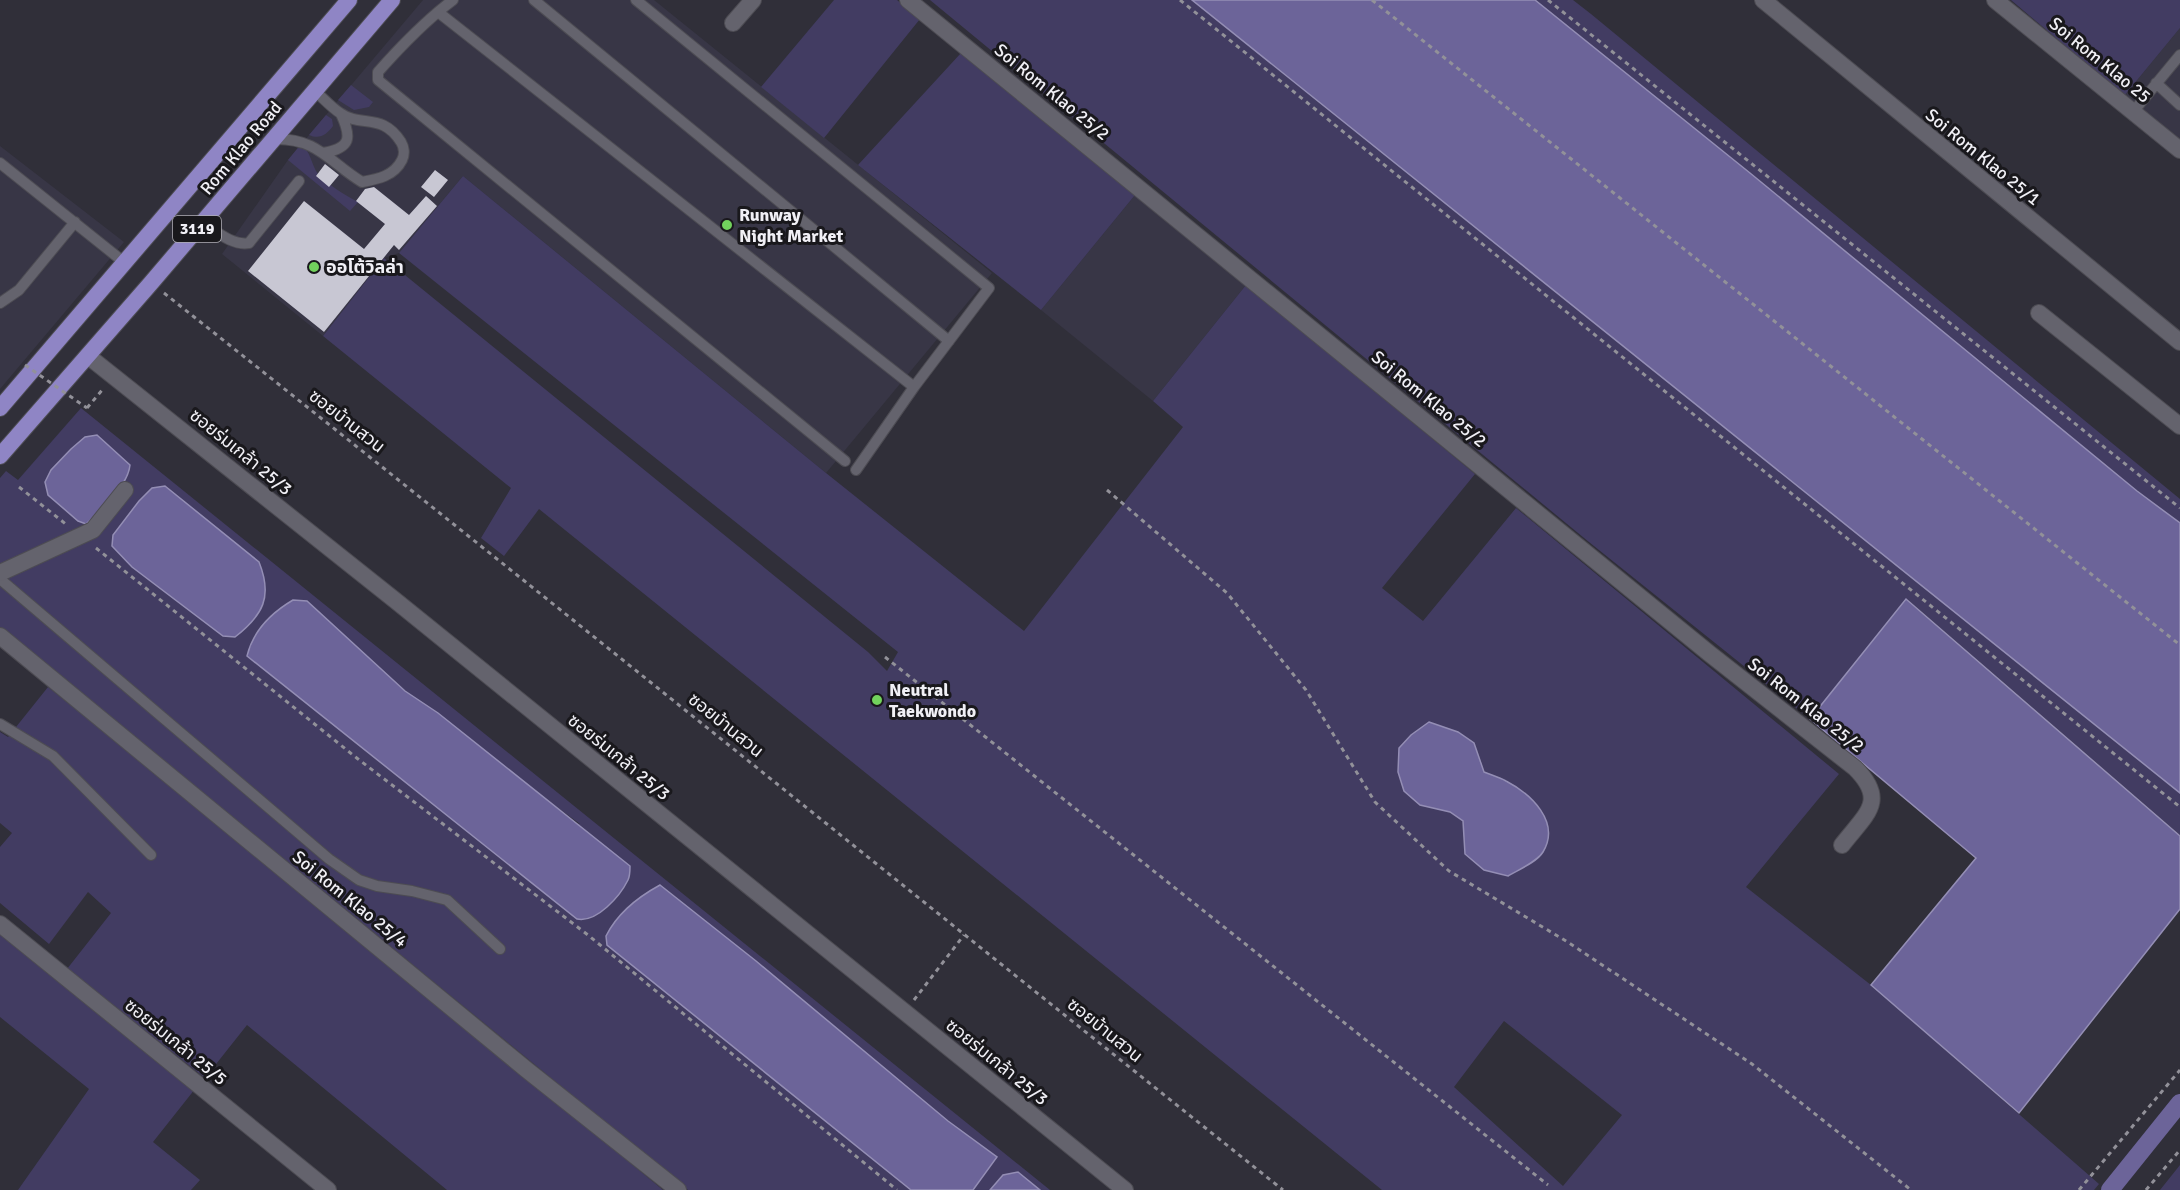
<svg xmlns="http://www.w3.org/2000/svg" width="2180" height="1190" viewBox="0 0 2180 1190" font-family="Signika,'Noto Sans Thai',sans-serif">
  <style>
    .built { fill: #383646 }
    .green { fill: #423c62; fill-rule: evenodd }
    .water { fill: #6c6499; stroke: #948eb5; stroke-width: 1.5 }
    .lines { fill: none; stroke-linecap: round; stroke-linejoin: round }
    .canal { stroke: #6c6499; stroke-width: 18 }
    .building { fill: #c8c7d3 }
    .service-casing { stroke: #4d4c53; stroke-width: 12 }
    .minor-casing { stroke: #4d4c53; stroke-width: 18 }
    .primary-casing { stroke: #4d4c53; stroke-width: 18 }
    .path { stroke: #929199; stroke-width: 3; stroke-dasharray: 4.5 4.5; stroke-linecap: butt }
    .service { stroke: #64636d; stroke-width: 10 }
    .minor { stroke: #64636d; stroke-width: 16 }
    .primary { stroke: #8f85c5; stroke-width: 16 }
    .path-bridge { stroke: #929199; stroke-width: 3; stroke-dasharray: 4.5 4.5; stroke-linecap: butt }
    .poi-dot { fill: #72d25d; stroke: #19181c; stroke-width: 2 }
    .labels { text-anchor: middle; dominant-baseline: central; stroke-width: 6; stroke-linejoin: round; paint-order: stroke }
    .shield { fill: #19181c; stroke: #b0afb5; stroke-width: 1.5 }
    .shield-label { font-size: 16px; font-weight: bold; fill: #f1f0f6 }
    .street-label { font-size: 18px; fill: #f1f0f6; stroke: #19181c }
    .poi-label { font-size: 18px; font-weight: bold; fill: #f1f0f6; stroke: #19181c; text-anchor: start }
  </style>
  <rect width="100%" height="100%" fill="#302f39"/>
  <path class="built" d="M423 0H654L992 273 826 473 463 176 399 253 384 258 323 336 222 254 288 160Z
    M2180 28V142L2124 96Z
    M0 146 124 242 0 389Z
    M1135 195 1246 285 1153 401 1041 310Z"/>
  <path class="green" d="M834 0H897L920 19 824 138 761 87Z
    M930 0H1192L2180 793V835L1907 599 1810 719 1589 542Z
    M1535 0H1573L1591 14 2180 499V523L2137 491 1750 173Z
    M2011 0H2180V28L2124 96Z
    M961 53 1135 195 1041 310 858 165Z
    M351 85 373 102 369 107 354 110 338 100Z
    M326 115 332 119 333 126C327 134 320 140 309 135Z
    M301 144C311 152 311 164 318 174 328 185 345 195 358 202L350 211 288 160Z
    M463 176 826 473 1024 631 1183 427 1153 401 1246 285 1475 474 1382 588 1423 621 1516 508 1839 774 1746 887 1871 985 2099 1184 2094 1190H1382L539 509 504 556 481 538 511 488 323 336 384 258 868 652 887 671 898 652 399 253ZM1474 743 1484 772 1507 781 1529 863 1508 876 1484 870 1463 821 1450 812 1420 805 1404 791ZM1504 1021 1622 1115 1563 1186 1454 1087Z
    M81 408 1050 1190H1040L1018 1172 1003 1175 990 1190H973L997 1157 948 1121 756 961 660 885 607 945 911 1190H688L0 627V478L6 471 18 480ZM85 437 78 521 48 495 51 470ZM307 601 405 692 438 713 521 781 580 824 425 796 247 656Z
    M48 687 266 862 663 1190H447L247 1025 205 1078 67 969 111 913 88 892 49 944 0 903V847L12 833 0 823V732L8 737Z
    M0 932 195 1089 153 1142 200 1180 191 1190H18L89 1089 0 1017Z
    M2180 1165V1190H2160Z"/>
  <path class="water" d="M1192 0H1535L1750 173 2137 491 2180 523V793Z
    M97 435 130 465C128 485 101 511 86 524L78 521 48 495 45 482 51 470 71 449 85 437Z
    M165 486 259 562C273 597 263 615 235 637L223 636 132 567 112 546 113 535 139 501 152 488Z
    M1906 599 2180 836V909L2019 1113 1871 985 1976 858 1810 719Z
    M293 600 307 601 405 691 438 713 630 866C630 870 630 876 628 880 620 896 597 923 577 919L247 656C253 631 271 613 293 600Z
    M1429 722 1458 732 1474 743 1484 772C1491 775 1499 777 1506 781 1531 794 1561 822 1543 852 1537 862 1518 870 1508 876L1484 870 1465 854 1463 821 1450 812 1420 805 1404 791 1398 772 1399 748 1411 735Z
    M660 885 756 961 948 1121 997 1157 973 1190H911L607 945 606 936C617 914 638 897 660 885Z
    M1018 1172 1040 1190H990L1003 1175Z"/>
  <g class="lines">
    <path class="canal" d="M2110 1190 2180 1103"/>
  </g>
  <path class="building" d="M325 164 339 175 329 187 316 176Z
    M435 170 448 180 434 197 421 187Z
    M374 187 409 215 426 196 437 206 399 250 394 245 324 332 248 271 304 201 364 249 385 224 356 201 365 189Z"/>
  <g class="lines">
    <g class="service-casing">
      <path id="service" d="M453 0C425 21 401 46 378 72V80L845 461
        M534 0 949 341
        M636 0 989 288 914 387
        M438 12 914 387 856 470
        M2156 83 2180 105
        M2133 112 2180 55
        M274 139C318 138 329 162 362 182 378 179 394 176 402 160 405 154 404 147 401 142 382 112 361 128 340 113 331 107 323 98 315 91
        M323 153C351 148 352 138 341 114
        M0 163 125 263
        M203 223C216 231 232 246 249 243L299 181
        M0 303 19 290 75 222
        M0 579 329 859 359 880 377 886 412 891 447 900 500 949
        M0 724 53 756 151 855"/>
    </g>
    <g class="minor-casing">
      <path id="minor" d="M908 0 1710 654 1855 768C1888 801 1866 814 1842 845
        M1763 0 2180 342
        M1995 0 2180 150
        M733 23 753 0
        M2039 313 2180 426
        M88 356 396 601 1125 1190
        M0 573 93 530 125 490
        M0 636 527 1070 678 1190
        M0 924 328 1190"/>
    </g>
    <g class="primary-casing">
      <path id="primary" d="M0 408 349 0
        M0 456 151 283 392 0"/>
    </g>
    <path class="path" d="M1180 0 2180 807
      M1372 0 2180 645
      M1548 0 2180 508
      M164 293C539 591 910 892 1283 1190
      M87 408 103 389
      M19 487 67 525
      M1107 490 1227 593 1306 690 1375 802 1449 871 1566 941 1752 1064 1911 1190
      M96 548 358 759 588 935 897 1190
      M885 657 1548 1185
      M914 1000 964 935
      M2079 1190 2180 1070
      M2146 1190 2180 1150"/>
    <use href="#service" class="service"/>
    <use href="#minor" class="minor"/>
    <use href="#primary" class="primary"/>
    <path class="path-bridge" d="M25 365 87 408"/>
  </g>
  <g class="poi-dot">
    <circle cx="727" cy="225" r="6"/>
    <circle cx="314" cy="267" r="6"/>
    <circle cx="877" cy="700" r="6"/>
  </g>
  <g class="labels">
    <rect class="shield" x="173" y="216" width="48" height="26" rx="4.5"/>
    <g class="shield-label">
      <text x="197" y="229">3119</text>
    </g>
    <g class="street-label">
      <text transform="translate(2100 60) rotate(39)">Soi Rom Klao 25</text>
      <text transform="translate(1052 92) rotate(39)">Soi Rom Klao 25/2</text>
      <text transform="translate(241 148) rotate(-50)">Rom Klao Road</text>
      <text transform="translate(1983 157) rotate(39)">Soi Rom Klao 25/1</text>
      <text transform="translate(1429 399) rotate(39)">Soi Rom Klao 25/2</text>
      <text transform="translate(347 421) rotate(38)">ซอยบ้านสวน</text>
      <text transform="translate(241 452) rotate(39)">ซอยร่มเกล้า 25/3</text>
      <text transform="translate(1806 705) rotate(38)">Soi Rom Klao 25/2</text>
      <text transform="translate(726 725) rotate(39)">ซอยบ้านสวน</text>
      <text transform="translate(619 757) rotate(39)">ซอยร่มเกล้า 25/3</text>
      <text transform="translate(350 899) rotate(39)">Soi Rom Klao 25/4</text>
      <text transform="translate(1105 1030) rotate(39)">ซอยบ้านสวน</text>
      <text transform="translate(176 1042) rotate(39)">ซอยร่มเกล้า 25/5</text>
      <text transform="translate(997 1062) rotate(39)">ซอยร่มเกล้า 25/3</text>
    </g>
    <g class="poi-label">
      <text x="739" y="215">Runway<tspan x="739" dy="21">Night Market</tspan></text>
      <text x="326" y="267">ออโต้วิลล่า</text>
      <text x="889" y="690">Neutral<tspan x="889" dy="21">Taekwondo</tspan></text>
    </g>
  </g>
</svg>
